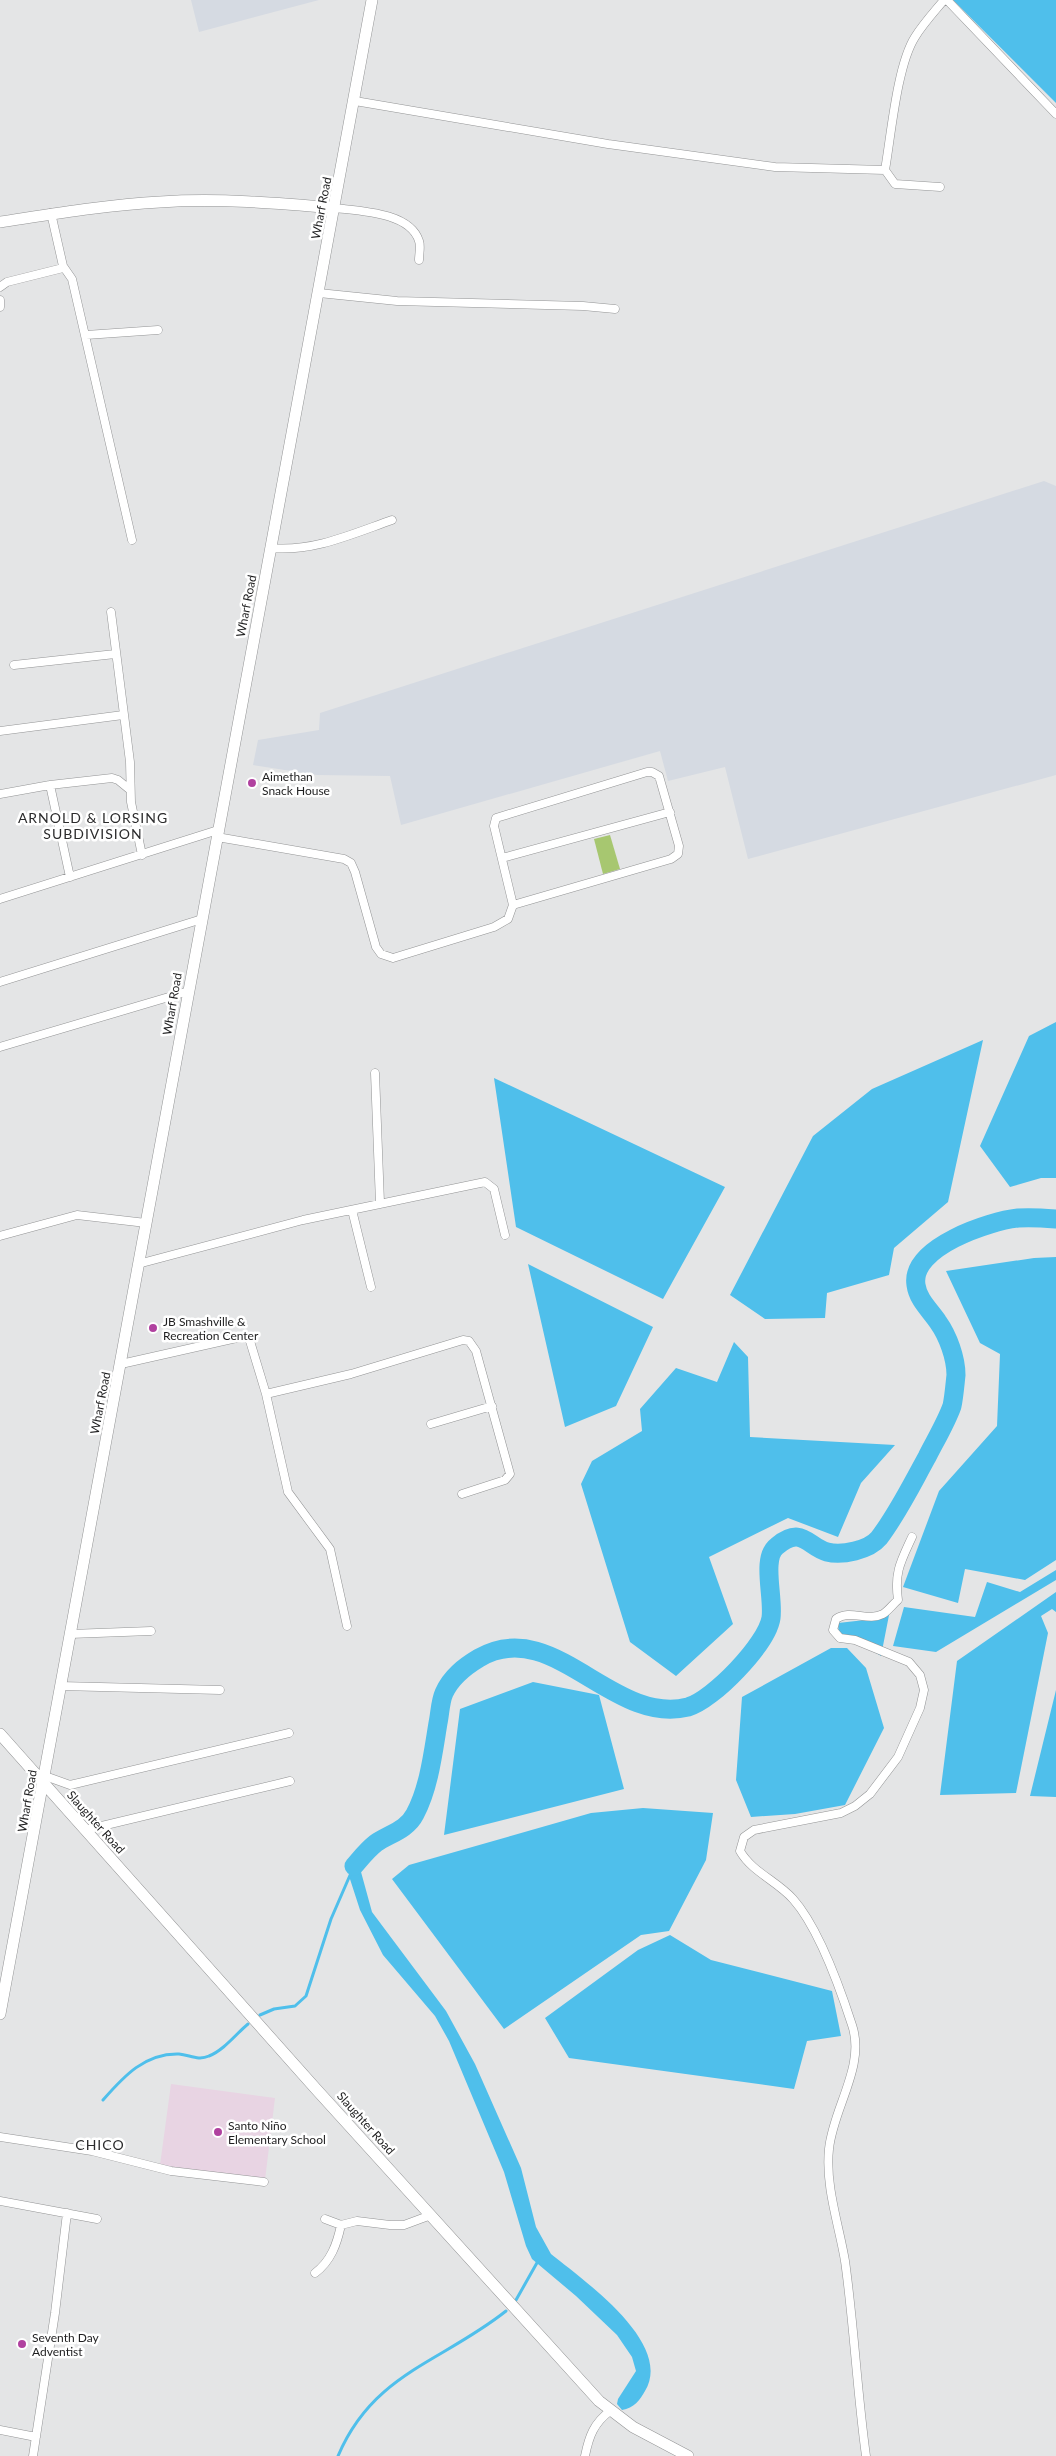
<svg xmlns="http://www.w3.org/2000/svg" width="1056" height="2456" viewBox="0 0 1056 2456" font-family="Lato,sans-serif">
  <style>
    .built { fill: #d5dae2 }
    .education { fill: #e8d4e3 }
    .green { fill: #a7c770 }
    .water { fill: #4fbfeb }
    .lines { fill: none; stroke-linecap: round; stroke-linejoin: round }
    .stream { stroke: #4fbfeb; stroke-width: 3 }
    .river { stroke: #4fbfeb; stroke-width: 19 }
    .street-casing { stroke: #939495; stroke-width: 9 }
    .secondary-casing { stroke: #939495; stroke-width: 12 }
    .street { stroke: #fff; stroke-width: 8 }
    .secondary { stroke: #fff; stroke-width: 11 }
    .poi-dot { fill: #b0419f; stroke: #fff; stroke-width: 2 }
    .labels { text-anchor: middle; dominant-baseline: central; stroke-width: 5; stroke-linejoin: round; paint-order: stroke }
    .street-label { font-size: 12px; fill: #1e1e1f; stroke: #fff }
    .poi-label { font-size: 12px; fill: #1e1e1f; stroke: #fff; text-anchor: start }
    .neighbourhood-label { font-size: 14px; letter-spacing: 1px; fill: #2b2b2c; stroke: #fff }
  </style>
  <rect width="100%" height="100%" fill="#e4e5e6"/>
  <path class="built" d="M191 0H319L199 32Z
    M1044 481 1056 486V775L748 859 725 767 668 781 660 751 401 825 390 776 317 775 253 765 258 740 319 730 320 713Z"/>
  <path class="education" d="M171 2084 275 2098 265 2180 160 2165Z"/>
  <path class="green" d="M610 835 620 869 603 874 594 839Z"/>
  <path class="water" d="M953 0H1056V103Z
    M1056 1022V1178H1041L1010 1187 980 1146 1029 1036Z
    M983 1040 948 1202 894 1248 889 1275 827 1293 825 1318 765 1319 730 1295 813 1136 872 1089Z
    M494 1078 725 1187 663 1299 516 1227Z
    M1056 1257V1560L1025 1580 965 1569 958 1603 903 1587 939 1491 997 1426 1000 1354 980 1343 946 1271 1034 1258Z
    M528 1264 653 1327 616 1406 565 1427Z
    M734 1342 748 1357 750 1437 895 1445 861 1483 838 1537 788 1518 709 1557 733 1624 676 1676 630 1642 581 1484 592 1461 642 1431 640 1409 676 1368 717 1382Z
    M1056 1570V1580L936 1652 893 1646 904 1607 975 1617 987 1582 1020 1592Z
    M1056 1592V1612L1052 1609 1041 1616 1048 1633 1016 1793 940 1795 957 1661Z
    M890 1610 881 1656 860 1643 839 1637 838 1623 865 1620Z
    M831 1648H847L866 1668 884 1728 845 1805 795 1814 751 1817 736 1780 742 1697Z
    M533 1682 599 1695 624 1789 444 1835 460 1709Z
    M1056 1690V1797L1030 1796Z
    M643 1808 713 1813 706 1860 669 1931 641 1935 504 2029 392 1879 409 1865 591 1813Z
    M358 1861 372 1912 446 2011 475 2064 521 2168 536 2227 551 2254C583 2280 674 2343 645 2391 640 2400 634 2408 622 2410L617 2404 618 2399 636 2371 632 2357 617 2335 576 2296 532 2259 526 2246 504 2172 449 2041 435 2016 383 1955 360 1910 349 1876Z
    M670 1935 711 1960 832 1991 841 2036 807 2041 794 2089 569 2058 545 2018 638 1950Z"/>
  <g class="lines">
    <path class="stream" d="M260 2015 274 2009 295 2006 306 1996 331 1919 354 1866
      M103 2100C124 2076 145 2053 179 2054 190 2055 198 2061 209 2056 224 2050 236 2034 248 2024
      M516 2300 538 2261
      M338 2456C373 2373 442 2362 506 2311"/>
    <path class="river" d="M354 1866C361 1858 367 1850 376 1843 389 1834 407 1830 415 1814 429 1788 433 1753 438 1723 440 1714 440 1702 444 1693 451 1677 464 1667 479 1658 553 1615 612 1726 688 1707 713 1700 767 1644 771 1618 774 1597 761 1558 777 1546 802 1525 808 1547 827 1552 842 1556 869 1550 879 1538 898 1513 912 1484 927 1457 935 1441 946 1423 952 1406 954 1397 955 1384 956 1375 956 1358 948 1336 938 1322 930 1310 918 1300 916 1285 910 1247 990 1221 1018 1218 1031 1217 1044 1218 1056 1219"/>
    <g class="street-casing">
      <path id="street" d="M947 0 1056 114
        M355 101 608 144 775 167 885 170
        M940 187 895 184 885 170C891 136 897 65 915 37 923 24 934 12 944 0
        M335 208C359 211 410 212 419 241 421 246 419 254 419 260
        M51 213 63 266 72 279 132 540
        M0 287 7 282 63 268
        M319 293 397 301 583 306 615 309
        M0 300V307
        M86 335 158 330
        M271 548C313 552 352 534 392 520
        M111 612 130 762 131 802 142 855
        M14 665 115 654
        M0 731 123 715
        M50 785 70 877
        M0 794 50 785 112 778 118 780 129 789
        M217 837 344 859 351 863 355 872 376 947 381 954 393 958 494 927 508 919 513 905 494 826 496 818 647 772H652L659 776 679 846 678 854 671 859 513 905
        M502 858 670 812
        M0 899 218 830
        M0 982 202 919
        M0 1047 189 991
        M375 1073 380 1203
        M352 1210 371 1287
        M0 1236 77 1215 146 1223
        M138 1264 303 1220 485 1182 494 1189 505 1235
        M121 1364 241 1337H247L250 1341 266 1394 288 1492 330 1549 347 1626
        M266 1394 351 1374 463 1340 469 1341 476 1351 510 1474 505 1480 462 1494
        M431 1424 492 1406
        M70 1634 151 1631
        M60 1686 220 1690
        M45 1776 70 1785 289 1733
        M85 1830 290 1781
        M0 2137 92 2151 171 2171 264 2182
        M0 2201 97 2219
        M325 2219 341 2225 357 2221 390 2225H404L431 2215
        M315 2273C331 2261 337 2244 341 2225
        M0 2430 36 2437
        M33 2456 55 2313 67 2213
        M585 2456C589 2436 594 2423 610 2411
        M866 2456C857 2391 854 2325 845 2261 839 2225 825 2186 829 2149 833 2108 866 2066 852 2025 840 1988 818 1927 793 1899 777 1881 752 1872 740 1851L744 1837 754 1830 841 1813 855 1806 870 1794 898 1757 920 1708 924 1690 920 1675 909 1662 855 1640 840 1638 833 1630 836 1619C850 1609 868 1622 883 1614 889 1610 893 1604 898 1600 894 1572 901 1561 912 1537"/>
    </g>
    <g class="secondary-casing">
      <path id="secondary" d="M0 222C53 214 106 205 160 202 218 198 277 203 335 208
        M0 1734 316 2089 599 2401 633 2427 688 2456
        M0 2014 372 0"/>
    </g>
    <use href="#street" class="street"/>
    <use href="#secondary" class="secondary"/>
  </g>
  <g class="poi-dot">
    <circle cx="252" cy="783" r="5"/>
    <circle cx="153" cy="1328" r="5"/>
    <circle cx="218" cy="2132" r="5"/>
    <circle cx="22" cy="2344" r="5"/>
  </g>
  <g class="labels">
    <g class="street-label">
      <text transform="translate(321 208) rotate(-79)">Wharf Road</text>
      <text transform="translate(246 606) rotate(-79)">Wharf Road</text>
      <text transform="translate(172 1004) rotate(-80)">Wharf Road</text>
      <text transform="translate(100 1403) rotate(-79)">Wharf Road</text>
      <text transform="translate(27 1801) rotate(-80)">Wharf Road</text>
      <text transform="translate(96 1822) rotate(48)">Slaughter Road</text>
      <text transform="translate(366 2123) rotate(48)">Slaughter Road</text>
    </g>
    <g class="poi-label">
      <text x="262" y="776">Aimethan<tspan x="262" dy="14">Snack House</tspan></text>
      <text x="163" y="1321">JB Smashville &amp;<tspan x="163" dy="14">Recreation Center</tspan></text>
      <text x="228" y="2125">Santo Niño<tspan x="228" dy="14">Elementary School</tspan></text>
      <text x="32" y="2337">Seventh Day<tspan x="32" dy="14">Adventist</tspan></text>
    </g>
    <g class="neighbourhood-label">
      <text x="93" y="817">ARNOLD &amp; LORSING<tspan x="93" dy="16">SUBDIVISION</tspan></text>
      <text x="100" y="2144">CHICO</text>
    </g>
  </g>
</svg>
